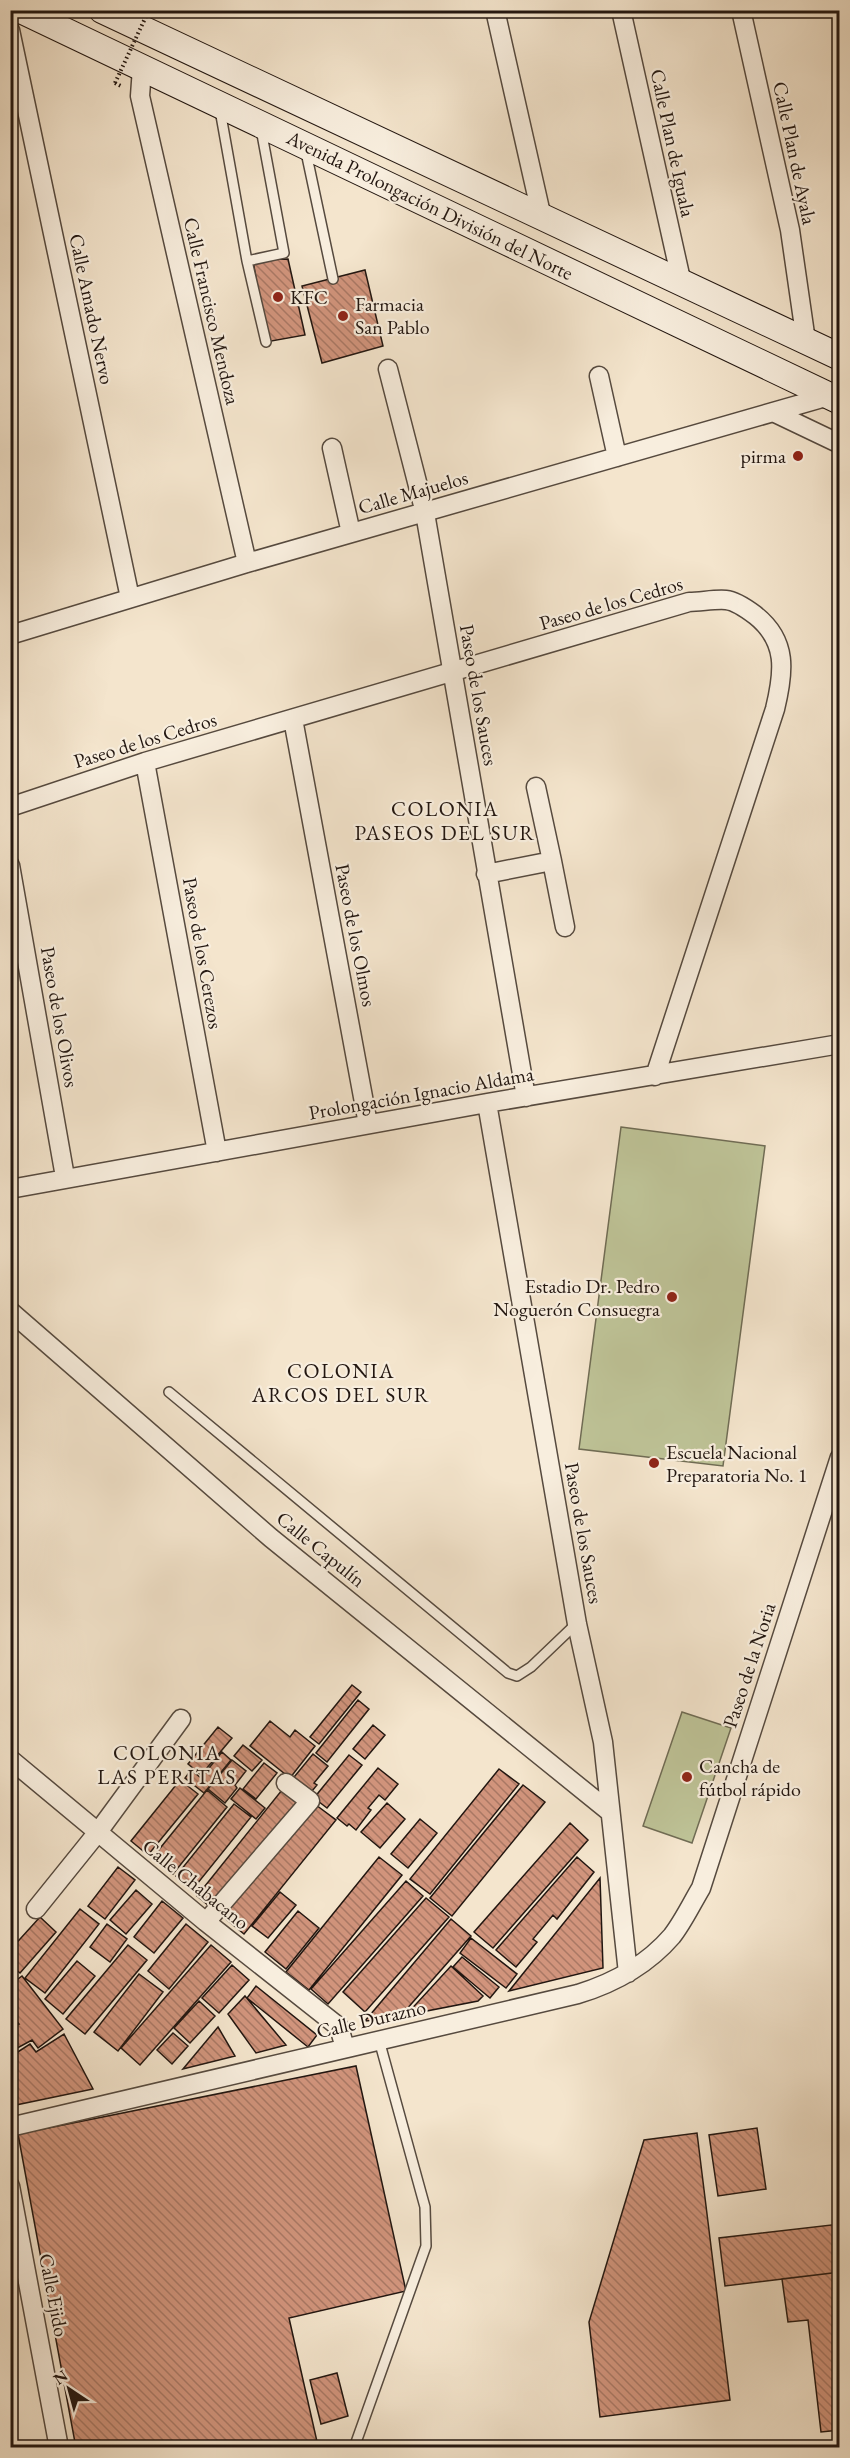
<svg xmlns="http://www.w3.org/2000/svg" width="850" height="2458" viewBox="0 0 850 2458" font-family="'EB Garamond',serif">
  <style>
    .pitch { fill: #bec397; stroke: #706c54; stroke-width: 1.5 }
    .building { fill: url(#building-back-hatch); stroke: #221610; stroke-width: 1.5 }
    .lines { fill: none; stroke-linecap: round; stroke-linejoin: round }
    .lane-casing { stroke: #564a3f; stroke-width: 12 }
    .street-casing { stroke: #564a3f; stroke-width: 21 }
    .secondary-casing { stroke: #221610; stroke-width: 28 }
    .path { stroke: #221610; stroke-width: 4; stroke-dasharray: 1.5 3; stroke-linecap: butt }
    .lane { stroke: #f8eede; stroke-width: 9 }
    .street { stroke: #f8eede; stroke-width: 18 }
    .secondary { stroke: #f8eede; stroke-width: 26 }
    .path-bridge { stroke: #221610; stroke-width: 4; stroke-dasharray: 1.5 3; stroke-linecap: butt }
    .poi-dot { fill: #8f2418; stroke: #f8eede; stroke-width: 2 }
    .labels { text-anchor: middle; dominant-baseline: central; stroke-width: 4.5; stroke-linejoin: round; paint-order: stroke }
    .street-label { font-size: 20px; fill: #221610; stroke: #f8eede }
    .poi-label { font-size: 20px; fill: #221610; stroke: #f8eede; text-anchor: start }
    .neighbourhood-label { font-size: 21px; letter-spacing: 1.5px; fill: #221610; stroke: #f8eede }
  </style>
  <defs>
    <pattern id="building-back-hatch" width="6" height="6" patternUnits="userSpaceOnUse" patternTransform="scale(1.5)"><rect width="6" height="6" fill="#d1947c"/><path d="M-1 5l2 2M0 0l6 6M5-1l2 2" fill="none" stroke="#a97864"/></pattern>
  </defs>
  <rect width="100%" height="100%" fill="#f4e5cd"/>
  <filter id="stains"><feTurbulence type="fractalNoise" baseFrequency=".00333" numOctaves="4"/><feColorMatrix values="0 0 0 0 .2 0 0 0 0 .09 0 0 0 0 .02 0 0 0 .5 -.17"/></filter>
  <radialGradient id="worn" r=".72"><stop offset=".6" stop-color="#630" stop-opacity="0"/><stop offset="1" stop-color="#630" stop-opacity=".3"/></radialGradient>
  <path class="pitch" d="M621 1127 765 1146 723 1466 579 1449Z
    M682 1712 731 1728 692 1843 643 1826Z"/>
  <path class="building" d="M288 259 305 335 266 342 253 260Z
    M365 270 383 346 322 363 302 286Z
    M352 1685 361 1692 319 1744 310 1737Z
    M358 1700 369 1709 327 1762 316 1753Z
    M270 1721 290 1737 295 1730 315 1746 290 1778 250 1746Z
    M373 1725 385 1735 365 1759 353 1749Z
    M218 1727 232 1738 201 1775 188 1764Z
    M243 1745 262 1760 252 1771 234 1756Z
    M222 1752 231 1760 204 1793 185 1778 191 1770 201 1778Z
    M313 1754 328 1766 314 1783 317 1785 308 1796 290 1782Z
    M349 1755 362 1765 327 1808 314 1798Z
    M232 1760 246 1771 235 1785 237 1788 225 1803 208 1789Z
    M264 1763 277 1773 256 1799 243 1789Z
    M378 1768 398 1784 385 1800 379 1795 368 1808 371 1810 356 1830 349 1824 347 1826 337 1818Z
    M499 1769 519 1784 430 1894 410 1879Z
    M180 1780 198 1794 148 1855 131 1841Z
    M286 1785 304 1800 215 1911 197 1896Z
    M523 1785 545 1802 452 1916 430 1898Z
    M240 1788 265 1808 256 1819 231 1799Z
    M207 1790 227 1807 173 1874 153 1857Z
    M312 1802 336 1820 244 1934 221 1915Z
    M387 1803 405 1819 380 1848 361 1832Z
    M234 1804 251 1817 193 1889 176 1876Z
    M420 1819 437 1833 408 1868 391 1854Z
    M570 1823 588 1840 493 1948 474 1932Z
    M379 1857 402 1875 309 1990 286 1972Z
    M577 1857 594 1872 557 1919 553 1915 533 1939 537 1942 516 1967 496 1950Z
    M118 1867 135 1880 105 1919 88 1906Z
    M600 1878 603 1968 509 1991Z
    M406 1881 423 1896 328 2004 311 1989Z
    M136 1890 152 1904 126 1934 110 1920Z
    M280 1892 296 1905 268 1938 252 1926Z
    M426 1898 449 1917 365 2012 343 1992Z
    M162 1901 183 1918 154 1953 134 1937Z
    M80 1909 99 1924 45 1993 25 1978Z
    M298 1911 319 1928 286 1969 265 1952Z
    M40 1917 56 1932 20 1973 10 1965V1950Z
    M451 1919 471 1936 398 2019 365 2021Z
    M107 1924 127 1939 110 1962 90 1947Z
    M186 1924 208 1942 169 1989 148 1971Z
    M471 1938 517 1974 506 1988 460 1953Z
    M128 1945 147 1960 85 2034 66 2019Z
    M211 1945 231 1962 140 2065 121 2048Z
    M462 1957 499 1987 490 1998 453 1967Z
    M77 1961 95 1976 63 2014 45 1999Z
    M232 1965 249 1980 219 2013 202 1998Z
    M451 1966 483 1996 478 2001 406 2015Z
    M139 1974 163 1992 118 2051 94 2032Z
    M22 1976 63 2029 38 2048 32 2040 10 2052V2026L19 2024 10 2013V1985Z
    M256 1986 317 2035 308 2047 247 1998Z
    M245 1996 286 2045 256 2053 228 2014Z
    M199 2001 215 2016 190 2043 174 2028Z
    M218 2027 235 2056 183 2069Z
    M173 2033 188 2046 172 2064 157 2050Z
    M64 2034 93 2089 11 2106 10 2057 30 2044 36 2052Z
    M356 2066 406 2291 289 2318 318 2446 309 2448H76L18 2134Z
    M757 2128 766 2189 718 2196 709 2135Z
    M697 2133 730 2400 600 2417 589 2322 644 2140Z
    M840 2224V2272L725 2286 719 2238Z
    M840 2272V2430L821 2432 808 2320 788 2322 782 2279Z
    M337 2373 348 2416 321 2424 310 2380Z"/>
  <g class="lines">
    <g class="lane-casing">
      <path id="lane" d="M220 110 247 261 284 253 261 129
        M306 152 333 279
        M247 261 266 342
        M169 1392 508 1673 517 1676 531 1667 576 1624
        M354 2448 426 2246 425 2207 379 2040"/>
    </g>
    <g class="street-casing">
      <path id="street" d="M495 10 542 218
        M621 10 682 284
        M741 10 790 230 806 341
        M10 30 130 598
        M142 68 140 96 247 563
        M388 369 425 513 526 1097
        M599 376 617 457
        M773 412 840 444
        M332 448 351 533
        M10 635 247 563 829 396
        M293 719 368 1124
        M145 762 217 1152
        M10 807 145 762 689 602C701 602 714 599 726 600 736 601 747 609 755 615 788 641 784 672 775 709L655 1076
        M552 861 565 927
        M10 865 65 1177
        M486 874 552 861 536 787
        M487 1103 577 1624 603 1742 628 1973
        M10 1189 487 1103 840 1044
        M10 1311 271 1538 610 1812
        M10 1759 206 1922 339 2027 345 2048
        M36 1909 98 1832 181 1719
        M206 1922 310 1801 286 1783
        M10 2127 578 1994C614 1983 647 1965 672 1936 683 1922 692 1903 701 1888L840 1457
        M10 2186 59 2448"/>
    </g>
    <g class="secondary-casing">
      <path id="secondary" d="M21 10 840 401
        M102 10 840 357"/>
    </g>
    <path class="path" d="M115 83 123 87"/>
    <use href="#lane" class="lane"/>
    <use href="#street" class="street"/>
    <use href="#secondary" class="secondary"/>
    <path class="path-bridge" d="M115 83 148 12"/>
  </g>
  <g class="poi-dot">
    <circle cx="278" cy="297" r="6"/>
    <circle cx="343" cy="316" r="6"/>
    <circle cx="798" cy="456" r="6"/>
    <circle cx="672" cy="1297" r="6"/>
    <circle cx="654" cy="1463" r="6"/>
    <circle cx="687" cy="1777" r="6"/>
  </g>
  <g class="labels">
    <g class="street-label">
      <text transform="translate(673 143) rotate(78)">Calle Plan de Iguala</text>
      <text transform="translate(795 153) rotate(78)">Calle Plan de Ayala</text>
      <text transform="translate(430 205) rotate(26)">Avenida Prolongación División del Norte</text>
      <text transform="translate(92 309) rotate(78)">Calle Amado Nervo</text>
      <text transform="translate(212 311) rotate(77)">Calle Francisco Mendoza</text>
      <text transform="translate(413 492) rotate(-16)">Calle Majuelos</text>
      <text transform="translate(611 603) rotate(-16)">Paseo de los Cedros</text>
      <text transform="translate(479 695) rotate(80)">Paseo de los Sauces</text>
      <text transform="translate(145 740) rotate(-17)">Paseo de los Cedros</text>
      <text transform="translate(356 935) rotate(79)">Paseo de los Olmos</text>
      <text transform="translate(203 953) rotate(80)">Paseo de los Cerezos</text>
      <text transform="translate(60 1017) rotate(80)">Paseo de los Olivos</text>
      <text transform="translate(421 1093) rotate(-10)">Prolongación Ignacio Aldama</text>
      <text transform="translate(584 1533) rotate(80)">Paseo de los Sauces</text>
      <text transform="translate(321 1549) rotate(39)">Calle Capulín</text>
      <text transform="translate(749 1665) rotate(-72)">Paseo de la Noria</text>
      <text transform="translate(196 1884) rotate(39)">Calle Chabacano</text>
      <text transform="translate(371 2019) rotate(-13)">Calle Durazno</text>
      <text transform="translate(54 2295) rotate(79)">Calle Ejido</text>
    </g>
    <g class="poi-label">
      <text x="290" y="297">KFC</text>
      <text x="355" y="304">Farmacia<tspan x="355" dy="23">San Pablo</tspan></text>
      <text x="786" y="456" text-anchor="end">pirma</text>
      <text x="660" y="1286" text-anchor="end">Estadio Dr. Pedro<tspan x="660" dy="23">Noguerón Consuegra</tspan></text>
      <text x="666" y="1452">Escuela Nacional<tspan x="666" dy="23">Preparatoria No. 1</tspan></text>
      <text x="699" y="1766">Cancha de<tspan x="699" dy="23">fútbol rápido</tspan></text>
    </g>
    <g class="neighbourhood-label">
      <text x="445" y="808">COLONIA<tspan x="445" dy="24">PASEOS DEL SUR</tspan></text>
      <text x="341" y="1370">COLONIA<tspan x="341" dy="24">ARCOS DEL SUR</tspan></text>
      <text x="167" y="1752">COLONIA<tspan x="167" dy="24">LAS PERITAS</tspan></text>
    </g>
  </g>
  <rect width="850" height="2458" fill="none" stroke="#f4e5cd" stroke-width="36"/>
  <rect x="12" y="12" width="826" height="2434" fill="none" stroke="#221610" stroke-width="3"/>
  <rect x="18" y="18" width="814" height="2422" fill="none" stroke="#221610" stroke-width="1.5"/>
  <g transform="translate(69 2389) rotate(324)" stroke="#f8eede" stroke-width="4.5" paint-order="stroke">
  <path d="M0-4.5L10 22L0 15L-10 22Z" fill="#221610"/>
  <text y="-9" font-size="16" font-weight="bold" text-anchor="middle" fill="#221610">N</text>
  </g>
  <rect width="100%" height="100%" filter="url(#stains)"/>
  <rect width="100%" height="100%" fill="url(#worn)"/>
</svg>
